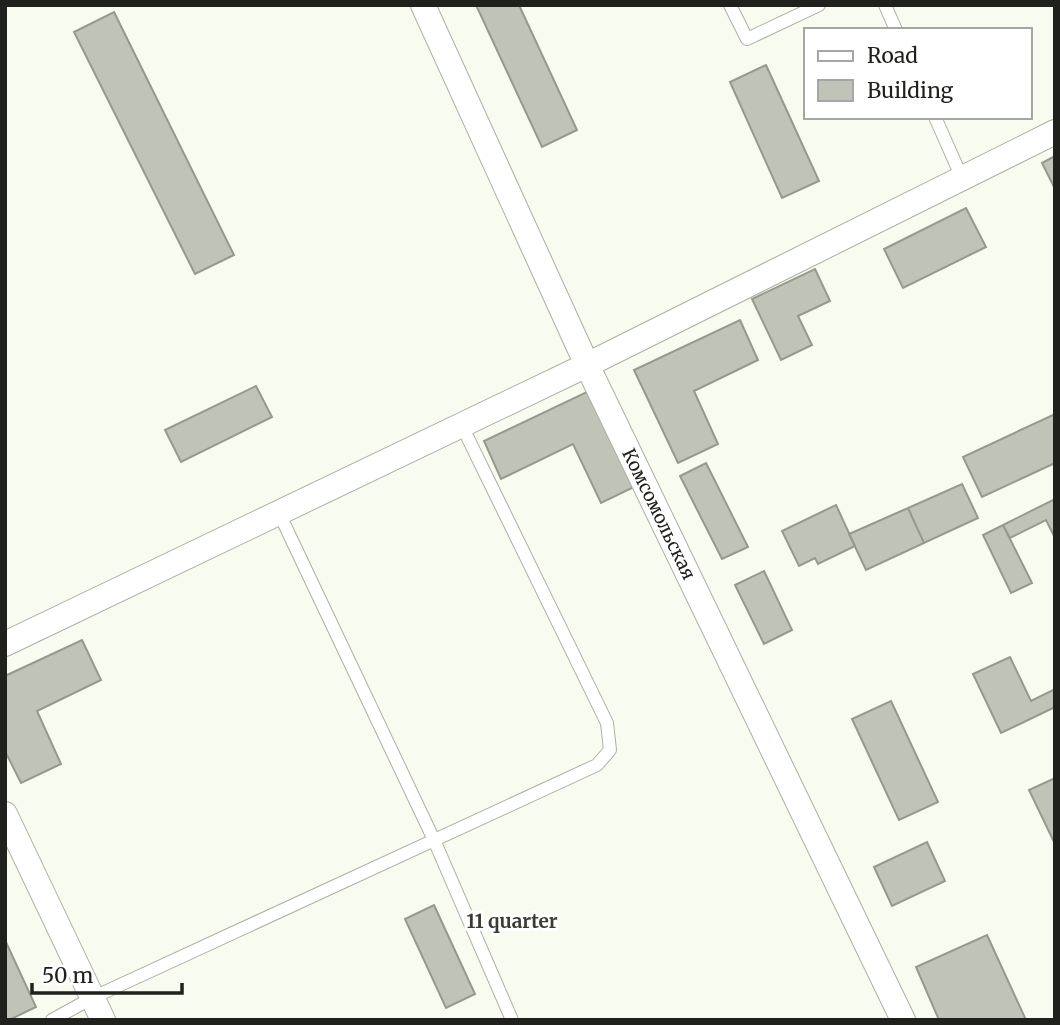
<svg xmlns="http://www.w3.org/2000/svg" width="1060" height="1025" viewBox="0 0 1060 1025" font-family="Merriweather,serif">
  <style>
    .building { fill: #c0c3b7; stroke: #96998d; stroke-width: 2 }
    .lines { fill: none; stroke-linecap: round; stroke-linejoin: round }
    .service-casing { stroke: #acafa3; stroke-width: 14 }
    .minor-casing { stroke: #acafa3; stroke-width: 26 }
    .service { stroke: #fff; stroke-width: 12 }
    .minor { stroke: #fff; stroke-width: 24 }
    .labels { text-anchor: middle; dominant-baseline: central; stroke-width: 6; stroke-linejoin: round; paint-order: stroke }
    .street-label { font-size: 18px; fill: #20211d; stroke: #fff }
    .neighbourhood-label { font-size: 19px; font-weight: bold; fill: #3a3c33; stroke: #fff }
  </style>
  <rect width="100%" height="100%" fill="#f8fbef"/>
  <path class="building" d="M476 5H519L577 130 542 147Z
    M114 12 234 255 195 274 74 32Z
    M766 65 819 181 782 198 730 82Z
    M1055 156V189L1042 163Z
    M966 208 986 247 903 288 884 249Z
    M815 269 830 301 798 316 812 345 781 360 752 299Z
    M740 320 758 360 694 391 718 444 678 463 634 370Z
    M256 386 272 417 181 462 165 430Z
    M591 390 636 486 601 503 573 444 501 479 484 441Z
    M1055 414V463L982 497 963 457Z
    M706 463 748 547 722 559 680 476Z
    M962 484 978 518 924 543 908 508Z
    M1055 499V538L1046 520 1010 538 1003 525Z
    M836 505 855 546 818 564 815 558 799 566 782 531Z
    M908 508 924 543 866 570 849 534Z
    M1003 525 1032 583 1011 593 983 535Z
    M764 571 792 630 764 644 735 585Z
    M82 640 101 680 37 711 61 764 21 783 5 751V676Z
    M1010 657 1031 701 1055 689V707L1001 733 973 674Z
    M891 701 938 802 899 820 852 719Z
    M1055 778V842H1054L1029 790Z
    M927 842 945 881 892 906 874 867Z
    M434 905 475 994 446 1008 405 919Z
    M987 935 1026 1020H939L916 967Z
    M5 940 36 1007 9 1020H5Z"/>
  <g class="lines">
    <g class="service-casing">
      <path id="service" d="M730 5 747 39 819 5
        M885 5 896 30
        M935 117 962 178
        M279 513 434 840 512 1020
        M52 1020 92 998 597 765 610 750 607 723 462 426"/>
    </g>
    <g class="minor-casing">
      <path id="minor" d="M423 5 587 365 903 1020
        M5 644 587 365 1055 132
        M5 814 103 1020"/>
    </g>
    <use href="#service" class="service"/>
    <use href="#minor" class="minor"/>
  </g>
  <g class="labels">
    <g class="street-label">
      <text transform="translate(659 514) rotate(64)">Комсомольская</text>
    </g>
    <g class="neighbourhood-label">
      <text x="512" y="921">11 quarter</text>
    </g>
  </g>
  <rect width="1060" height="1025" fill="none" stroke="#20211d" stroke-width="14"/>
  <rect x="804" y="28" width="228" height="91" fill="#ffffff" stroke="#a6a6a5" stroke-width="2"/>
  <rect x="818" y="51" width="35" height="10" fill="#ffffff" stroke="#a6a6a5" stroke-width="2"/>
  <text x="867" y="63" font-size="21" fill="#20211d">Road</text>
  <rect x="818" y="80" width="35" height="21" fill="#c0c3b7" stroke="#a6a6a5" stroke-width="2"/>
  <text x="867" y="98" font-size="21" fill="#20211d">Building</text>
  <path d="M32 983v10h150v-10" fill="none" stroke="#20211d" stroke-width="3.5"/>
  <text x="42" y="983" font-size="21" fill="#20211d" stroke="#ffffff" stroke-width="5" paint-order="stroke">50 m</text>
</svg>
